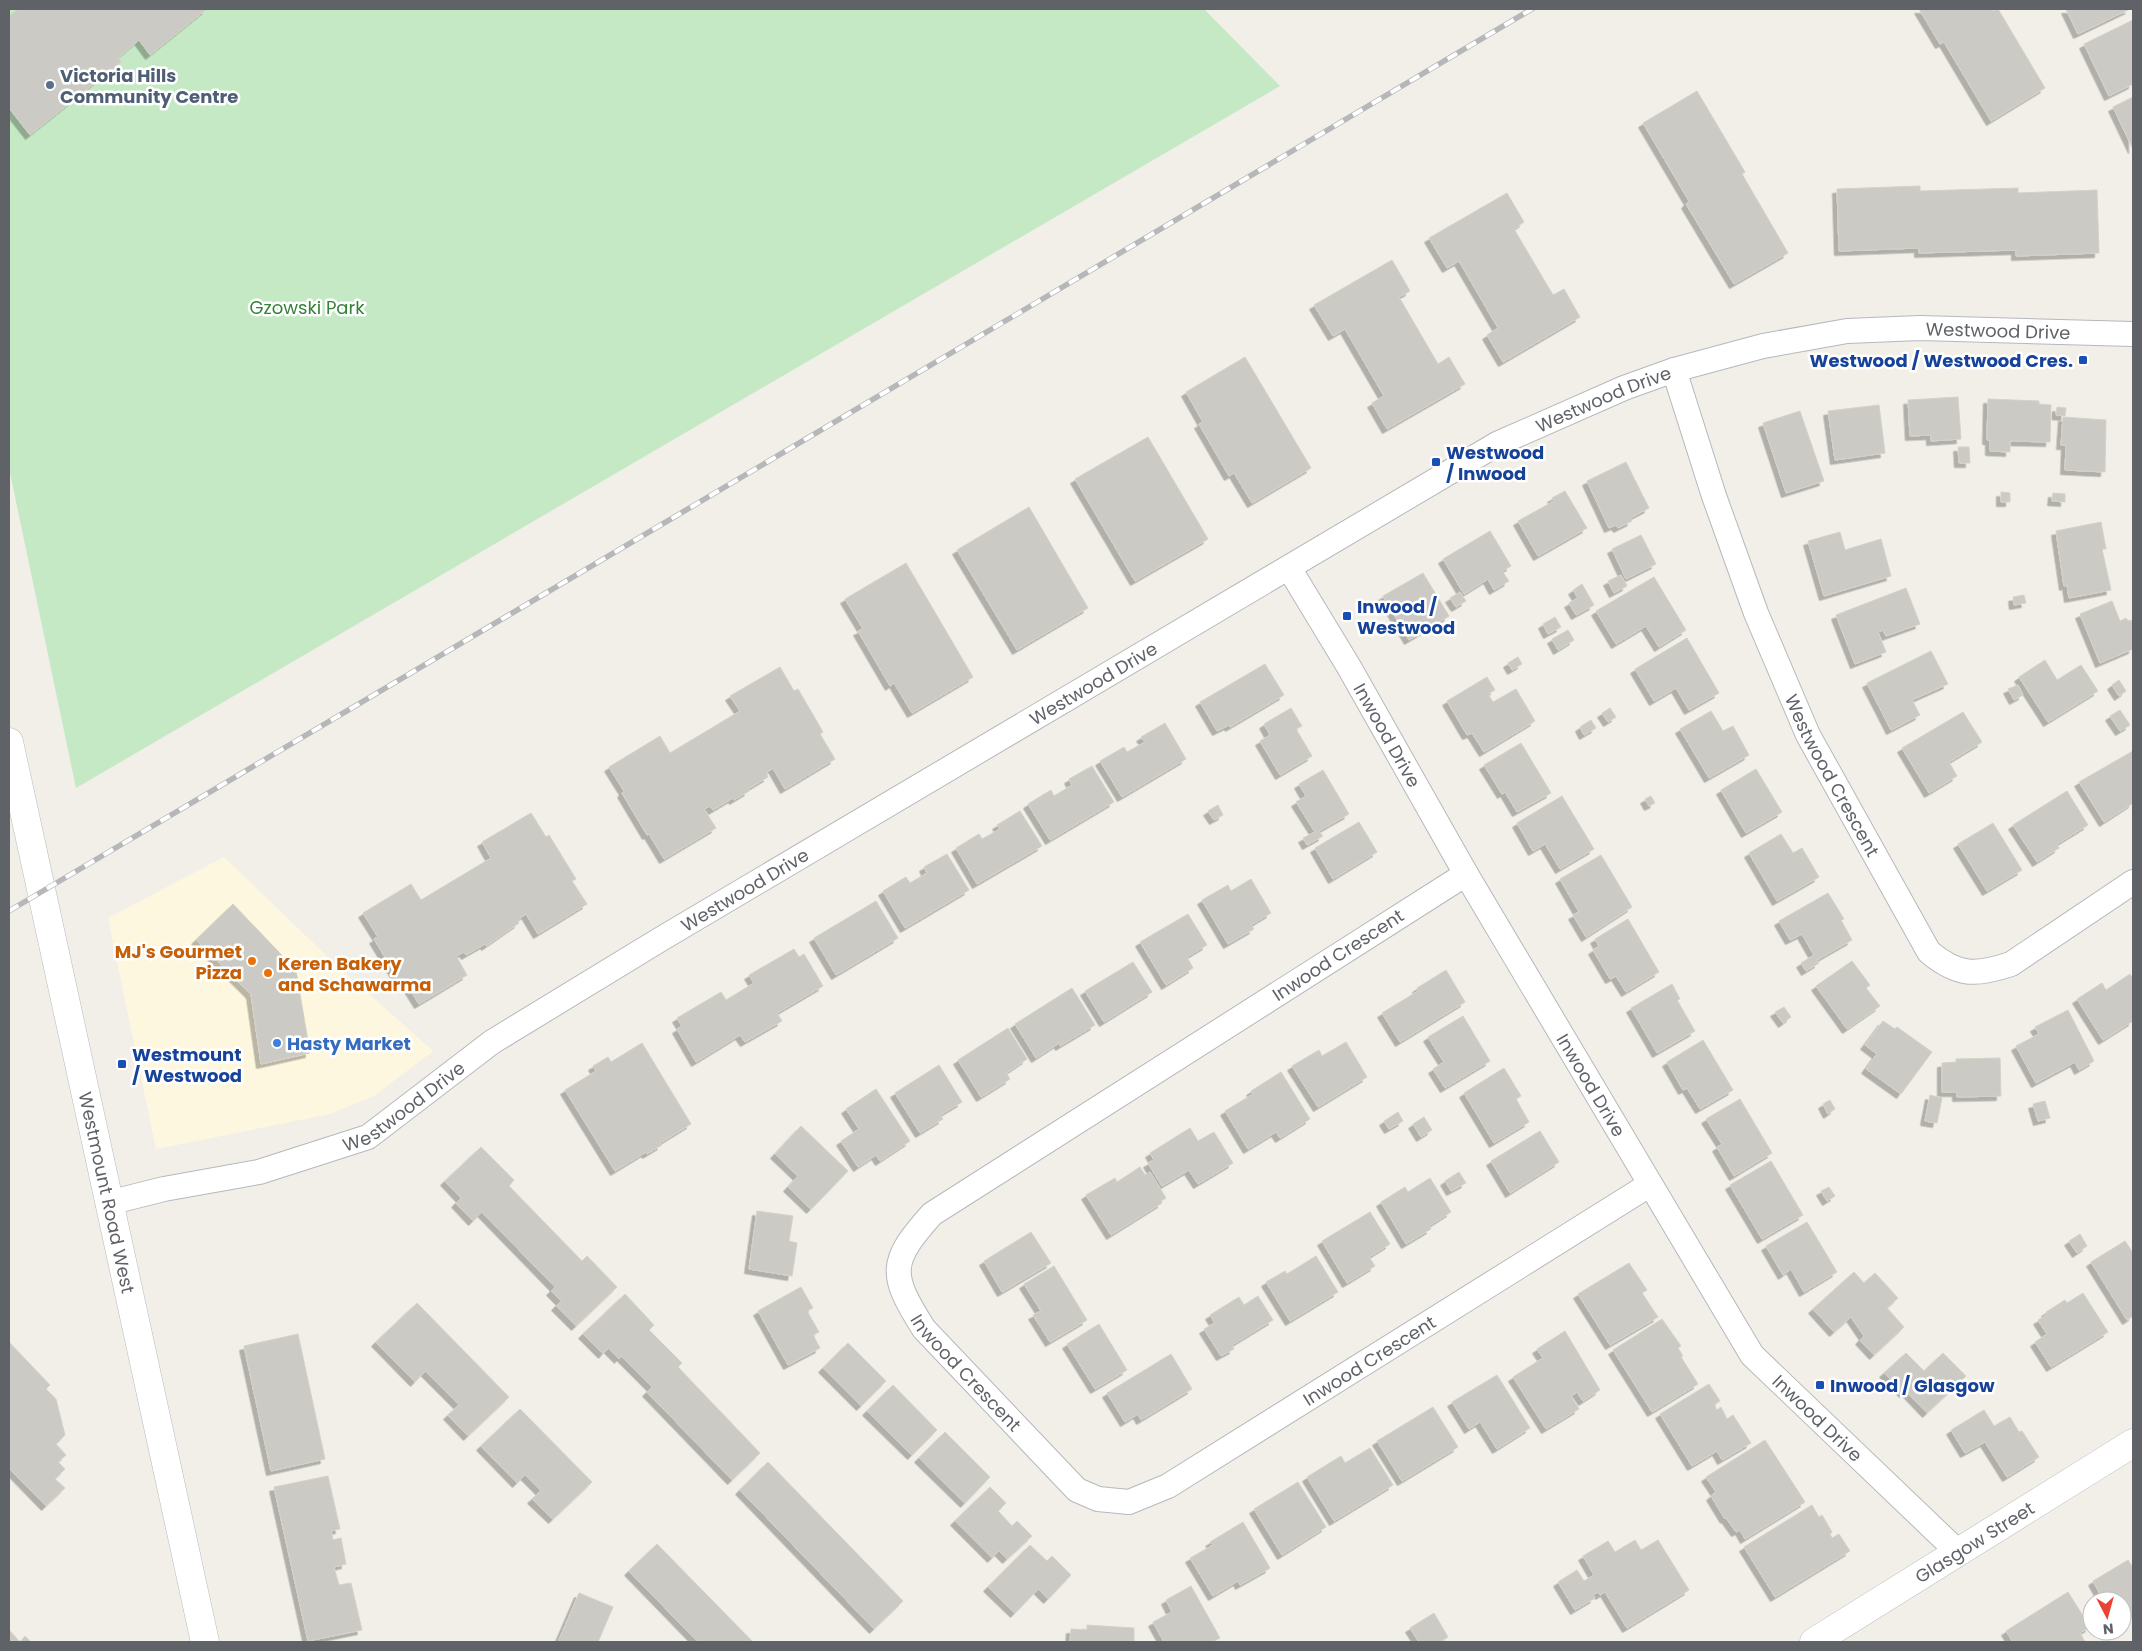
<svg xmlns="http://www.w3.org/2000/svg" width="2142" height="1651" viewBox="0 0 2142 1651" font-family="Poppins,sans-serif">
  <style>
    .commercial { fill: #fef7e0 }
    .green { fill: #c5e8c5 }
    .building { fill: #cccac5; stroke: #d6d1c6; filter: url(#shadow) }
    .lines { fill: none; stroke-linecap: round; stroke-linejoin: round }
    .street-casing { stroke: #b5b8bc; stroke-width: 26 }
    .secondary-casing { stroke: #b6babf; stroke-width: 29 }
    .street { stroke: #fff; stroke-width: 24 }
    .secondary { stroke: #fff; stroke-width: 28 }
    .rail-casing { stroke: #b6b7b8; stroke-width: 5.5 }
    .rail { stroke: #fff; stroke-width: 4; stroke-dasharray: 11; stroke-linecap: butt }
    .service-dot { fill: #5c6f8a; stroke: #fff; stroke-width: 2 }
    .transit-dot { fill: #1a4fb4; stroke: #fff; stroke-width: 2 }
    .food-dot { fill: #e8710a; stroke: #fff; stroke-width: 2 }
    .shop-dot { fill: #3f7fe0; stroke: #fff; stroke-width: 2 }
    .labels { text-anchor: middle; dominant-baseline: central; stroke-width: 5; stroke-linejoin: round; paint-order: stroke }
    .service-label { font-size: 18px; font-weight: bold; fill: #4e5e75; stroke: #fff; text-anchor: start }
    .park-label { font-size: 18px; fill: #348238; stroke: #fff }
    .street-label { font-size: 18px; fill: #5f6368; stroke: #fff }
    .transit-label { font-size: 18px; font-weight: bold; fill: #164399; stroke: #fff; text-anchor: start }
    .food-label { font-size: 18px; font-weight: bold; fill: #c56008; stroke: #fff; text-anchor: end }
    .shop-label { font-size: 18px; font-weight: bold; fill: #366cbe; stroke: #fff; text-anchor: start }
  </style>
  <defs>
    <filter id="shadow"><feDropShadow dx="-4.5" dy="4.5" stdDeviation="0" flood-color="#0004"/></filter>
  </defs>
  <rect width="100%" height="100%" fill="#f1efe8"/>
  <path class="commercial" d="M224 857 332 961 433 1051 374 1096 330 1114 156 1149 108 918Z"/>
  <path class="green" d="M9 9H1204L1280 86 76 788 9 468Z"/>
  <path class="building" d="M18 9H207L150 55 139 40 118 58 121 62 30 135 9 108V17Z
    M1919 9H1992L1993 11 1998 9 2045 88 1991 121 1944 42 1940 44Z
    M2066 9H2130L2078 34Z
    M2133 20V84L2109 96 2084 44Z
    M1697 91 1745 172 1742 174 1788 253 1734 284 1686 204 1689 201 1643 123Z
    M2133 97V149L2113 107Z
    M1920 186V191L2018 188V193L2097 190 2099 253 2016 256V250L1919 253V248L1839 251 1837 189Z
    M1507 193 1524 222 1514 229 1553 295 1564 289 1580 317 1503 362 1487 335 1498 328 1459 261 1447 268 1429 238Z
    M1392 260 1410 291 1399 297 1438 364 1449 357 1465 384 1387 429 1372 403 1384 396 1345 329 1333 336 1314 305Z
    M1245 357 1311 468 1252 503 1234 473 1229 476 1199 424 1203 422 1186 392Z
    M1958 397 1961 439 1931 441V435L1910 436 1908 400Z
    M1988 399 2039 401V404L2051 405 2050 442 2010 441V452L1990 451V440H1987Z
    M1879 405 1885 453 1835 460 1828 411Z
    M2057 407 2066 408 2065 416 2056 415Z
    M1800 411 1824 481 1786 493 1763 423Z
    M2063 417 2106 420 2105 472 2065 470 2066 445H2061Z
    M1148 437 1208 539 1135 581 1075 479Z
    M1958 447H1969L1970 463H1959Z
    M1626 462 1649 508 1630 518 1632 521 1618 528 1616 525 1609 528 1587 481Z
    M1565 491 1587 528 1538 556 1518 521 1554 501 1552 498Z
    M2001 492 2010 493V502H2001Z
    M2053 493 2065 494V502L2052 501Z
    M1029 507 1088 608 1017 650 957 550Z
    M2101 522 2106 549H2102L2111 590 2069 598 2067 585 2064 586 2056 531Z
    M1490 531 1511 566 1502 571 1509 581 1494 590 1488 579 1464 594 1443 559Z
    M1840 532 1845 550 1881 539 1891 576 1824 596 1808 541Z
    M1641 535 1656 564 1626 579 1612 549Z
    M906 563 973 677 912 713 894 683 890 686 858 631 863 629 845 599Z
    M1423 573 1449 616 1409 640 1383 596Z
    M1621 575 1627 586 1614 593 1608 581Z
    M1654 577 1686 630 1659 647 1646 626 1616 644 1596 611Z
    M1582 584 1594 605 1576 615 1569 603 1578 598 1573 590Z
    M1906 588 1920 624 1886 636 1883 630 1878 632 1886 652 1855 664 1836 615Z
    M1460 592 1466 601 1456 607 1450 598Z
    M2024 595 2026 603 2014 605 2013 597Z
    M2112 601 2120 621 2126 618 2128 621 2131 620 2133 626V649L2100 663 2080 614Z
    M1555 617 1561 627 1548 634 1543 624Z
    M1568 630 1574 640 1558 650 1552 639Z
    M1687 638 1719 693 1689 710 1676 688 1654 701 1635 669Z
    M1931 651 1948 684 1912 700 1920 715 1891 730 1867 683Z
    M1518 657 1522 664 1512 670 1508 663Z
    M2045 660 2057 680 2081 665 2098 691 2048 722 2019 677Z
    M1265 664 1284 695 1230 727 1229 725 1217 731 1200 702Z
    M780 667 794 691 798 689 823 732 820 734 835 759 785 789 773 768 766 773 768 777 748 789 749 791 734 800 733 798 713 810 710 806 704 809 716 828 664 859 649 834 647 835 622 793 624 791 609 767 660 736 670 753 740 711 730 696Z
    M1487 677 1495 690 1488 694 1493 702 1516 689 1535 721 1484 752 1472 733 1467 735 1447 701Z
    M2119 680 2126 691 2119 696 2112 685Z
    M2018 685 2023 695 2014 700 2008 689Z
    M1291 708 1302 726 1296 729 1312 756 1280 775 1260 741 1270 735 1264 724Z
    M1610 708 1616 717 1608 722 1602 713Z
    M2120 710 2130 725 2120 731 2110 716Z
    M1711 711 1723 731 1733 726 1749 755 1709 778 1680 729Z
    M1963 712 1982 742 1949 762 1957 776 1929 793 1902 748Z
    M1591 720 1596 728 1584 735 1580 727Z
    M1165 723 1186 759 1122 797 1100 761 1124 747 1127 752 1145 742 1141 737Z
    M1521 743 1551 793 1517 812 1505 792 1502 794 1484 765Z
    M2133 751V803L2104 822 2079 782Z
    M1092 766 1114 802 1050 840 1028 804 1051 790 1054 796 1072 785 1069 779Z
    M1756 769 1782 812 1746 833 1721 790Z
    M1323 770 1349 814 1319 831 1323 836 1307 845 1303 838 1315 832 1296 802 1306 796 1299 784Z
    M2067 791 2088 825 2057 844 2059 848 2037 862 2013 825Z
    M1562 796 1594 849 1560 869 1545 844 1533 851 1517 823Z
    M1651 796 1655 803 1649 806 1645 799Z
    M1218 805 1223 815 1214 820 1208 811Z
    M1020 811 1042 846 977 884 956 848 979 834 982 839 1000 829 997 825Z
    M531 813 546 837 549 835 576 879 572 881 587 904 538 934 526 914 517 920 519 923 486 946 485 944 466 955 464 952 456 956 467 975 419 1004 404 980 400 982 374 939 378 937 363 913 411 884 421 900 491 858 482 842Z
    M1359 822 1377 852 1333 879 1315 848Z
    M1993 823 2022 870 1987 891 1958 844Z
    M1781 834 1793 853 1802 848 1819 877 1777 901 1749 853Z
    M947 854 969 890 905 928 883 891 906 877 910 883 927 873 924 867Z
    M1601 855 1632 907 1586 937 1573 915 1579 912 1560 879Z
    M1251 879 1271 913 1251 925 1254 929 1228 944 1202 900 1228 885 1231 891Z
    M1828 893 1844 919 1841 920 1852 940 1817 960 1819 963 1806 971 1801 963 1814 955 1802 934 1790 940 1779 921Z
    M876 901 898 938 836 975 814 938Z
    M233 904 296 970 310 1053 261 1064 251 994 196 940Z
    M1188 914 1207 945 1187 957 1193 968 1166 985 1140 942Z
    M1628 919 1659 972 1626 992 1616 976 1610 979 1593 950 1599 946 1595 939Z
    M794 949 799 957 804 954 823 986 777 1013 782 1021 745 1042 740 1035 696 1062 677 1029 682 1026 677 1018 721 992 726 1000 754 983 749 975Z
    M1852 961 1870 985 1866 988 1880 1006 1847 1029 1816 986Z
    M1133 962 1152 992 1104 1022 1085 991Z
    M1446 970 1465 1002 1400 1042 1382 1013 1418 991 1417 988Z
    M2130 974 2133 979V1021L2103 1040 2077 999 2102 983 2106 990Z
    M1672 984 1680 999 1677 1000 1695 1031 1657 1053 1631 1008Z
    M1072 988 1095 1025 1060 1046 1059 1043 1036 1058 1015 1024Z
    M1784 1007 1791 1017 1783 1023 1775 1012Z
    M2068 1010 2094 1061 2079 1070 2075 1062 2036 1083 2016 1046 2039 1034 2035 1027Z
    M1463 1016 1490 1061 1445 1088 1433 1069 1444 1062 1428 1037Z
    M1883 1021 1895 1029 1897 1027 1932 1052 1901 1094 1866 1069 1877 1054 1865 1045Z
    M1008 1028 1027 1059 1006 1073 1010 1079 981 1097 958 1060Z
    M1703 1040 1733 1090 1700 1109 1687 1088 1683 1090 1667 1062Z
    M1346 1042 1367 1077 1318 1107 1292 1066 1319 1050 1322 1056Z
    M642 1043 691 1124 660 1143 662 1145 647 1154 646 1152 615 1171 565 1090 596 1071 593 1066 608 1057 611 1062Z
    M2000 1058 2001 1096 1957 1097V1092H1942V1063L1956 1062V1059Z
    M939 1065 962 1102 940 1115 943 1119 920 1133 895 1093Z
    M1504 1068 1521 1096 1516 1099 1529 1122 1494 1143 1464 1093Z
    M1281 1072 1310 1119 1280 1138 1276 1132 1248 1149 1225 1111 1253 1094 1251 1091Z
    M876 1089 910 1141 880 1161 876 1155 858 1167 841 1141 859 1129 846 1109Z
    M1930 1095 1942 1098 1937 1123 1925 1121Z
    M1740 1099 1772 1153 1734 1176 1717 1147 1722 1144 1706 1119Z
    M1830 1100 1835 1109 1828 1114 1823 1104Z
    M2045 1101 2050 1118 2038 1121 2033 1104Z
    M1398 1112 1403 1121 1389 1129 1384 1121Z
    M1424 1117 1432 1130 1421 1137 1413 1124Z
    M801 1126 848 1171 811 1209 788 1187 798 1176 775 1154Z
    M1190 1128 1198 1141 1214 1132 1233 1163 1198 1184 1189 1170 1162 1186 1148 1163 1154 1160 1150 1153Z
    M1540 1131 1559 1162 1510 1193 1491 1161Z
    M481 1147 514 1180 509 1186 582 1261 587 1256 617 1287 576 1326 556 1306 561 1301 551 1291 555 1287 482 1212 473 1221 456 1203 461 1198 445 1181Z
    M1771 1161 1803 1215 1762 1239 1730 1185Z
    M1140 1167 1145 1175 1150 1172 1166 1198 1161 1201 1162 1203 1111 1235 1086 1195 1115 1178 1117 1182Z
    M1459 1172 1466 1183 1451 1191 1445 1181Z
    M1430 1178 1451 1212 1429 1226 1431 1229 1406 1244 1381 1202 1405 1187 1408 1192Z
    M1829 1187 1835 1196 1827 1201 1821 1191Z
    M757 1211 793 1216 789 1241 797 1243 792 1276 749 1269Z
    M1370 1212 1390 1244 1369 1257 1375 1266 1347 1283 1322 1241Z
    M1807 1222 1837 1272 1804 1292 1791 1269 1783 1275 1766 1246Z
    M1031 1232 1051 1263 1002 1292 984 1261Z
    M2080 1234 2087 1246 2077 1253 2069 1241Z
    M2125 1241 2133 1253V1316L2127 1320 2091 1262Z
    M1316 1256 1338 1292 1290 1321 1266 1282 1285 1271 1287 1274Z
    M1629 1263 1647 1290 1642 1293 1658 1317 1610 1345 1578 1294Z
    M1054 1266 1087 1320 1050 1342 1033 1315 1041 1311 1024 1284Z
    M1854 1272 1864 1283 1875 1273 1898 1298 1887 1308 1904 1327 1874 1355 1860 1340 1864 1336 1851 1317 1834 1332 1813 1309Z
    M801 1287 813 1308 807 1311 819 1332 813 1335 820 1348 788 1365 758 1311Z
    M2083 1293 2108 1332 2051 1367 2035 1342 2047 1334 2038 1320 2047 1315 2046 1312 2065 1300 2067 1303Z
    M625 1294 654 1325 649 1330 682 1363 678 1367 760 1453 732 1480 647 1392 652 1387 621 1356 619 1359 608 1348 603 1354 583 1334Z
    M1258 1296 1273 1320 1232 1345 1234 1349 1221 1356 1204 1329 1215 1323 1210 1315 1239 1297 1244 1305Z
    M417 1303 509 1397 468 1436 448 1415 459 1405 425 1371 415 1382 376 1342Z
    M1662 1319 1681 1346 1678 1348 1683 1356 1681 1357 1698 1384 1652 1412 1613 1350Z
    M1099 1324 1127 1370 1095 1389 1067 1344Z
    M1565 1331 1600 1390 1583 1401 1577 1392 1571 1396 1579 1409 1546 1429 1513 1377 1543 1358 1537 1349Z
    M298 1334 325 1459 271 1471 244 1346Z
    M9 1342 50 1385 46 1389 56 1399 65 1435 56 1444 66 1455 58 1462 65 1469 55 1479 65 1488 46 1506 9 1468Z
    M848 1343 886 1381 861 1406 823 1368Z
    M1906 1353 1924 1371 1943 1353 1966 1376 1927 1413 1906 1391 1904 1393 1884 1373Z
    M1171 1354 1192 1389 1141 1420 1138 1414 1125 1422 1107 1393Z
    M1497 1375 1530 1428 1497 1449 1480 1422 1469 1429 1452 1402Z
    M1709 1384 1720 1401 1714 1405 1717 1410 1721 1407 1727 1419 1733 1415 1751 1443 1722 1460 1717 1451 1692 1466 1660 1414Z
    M893 1385 937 1430 912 1455 867 1411Z
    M1433 1407 1458 1447 1402 1481 1377 1441Z
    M520 1409 592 1482 553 1519 532 1499 541 1491 525 1475 517 1483 481 1446Z
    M1984 1410 1994 1426 2010 1417 2019 1432 2022 1431 2039 1457 2007 1477 1985 1442 1965 1453 1951 1430Z
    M945 1432 990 1477 965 1503 919 1458Z
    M1765 1440 1805 1502 1745 1539 1740 1530 1736 1532 1726 1518 1725 1519 1711 1496 1716 1492 1706 1477Z
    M1370 1448 1393 1485 1334 1521 1307 1477 1341 1456 1345 1463Z
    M768 1462 903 1601 874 1629 740 1490Z
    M328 1476 340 1529 331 1531 333 1540 341 1538 346 1564 334 1567 339 1585 351 1583 362 1630 308 1641 274 1487Z
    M1298 1482 1326 1527 1282 1555 1254 1509Z
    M990 1487 1006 1503 998 1511 1012 1526 1017 1521 1032 1536 1007 1559 999 1551 992 1558 955 1521Z
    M1812 1505 1819 1517 1822 1515 1832 1532 1830 1534 1832 1538 1839 1534 1850 1551 1775 1597 1744 1547Z
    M1243 1522 1270 1568 1240 1585 1238 1581 1213 1596 1190 1558 1213 1545 1210 1542Z
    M1635 1540 1641 1550 1658 1540 1689 1590 1627 1628 1605 1592 1600 1595 1598 1592 1593 1595 1595 1598 1575 1610 1558 1582 1577 1570 1584 1581 1594 1575 1583 1556 1608 1541 1615 1552Z
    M657 1544 753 1642H698L629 1571Z
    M1030 1545 1047 1561 1052 1556 1071 1575 1048 1599 1038 1589 1015 1613 988 1587Z
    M2128 1560 2133 1568V1617L2122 1624V1601H2104L2093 1581Z
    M1191 1586 1220 1638 1212 1642H1164L1153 1622 1172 1612 1166 1600Z
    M2068 1592 2090 1627 2080 1633 2085 1642H2013L2006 1631Z
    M579 1593 613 1607 598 1642H558Z
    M1434 1613 1448 1637 1440 1642H1419L1410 1628Z
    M1087 1625 1134 1628V1642H1070L1071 1629 1087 1630Z
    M9 1630 20 1642 25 1636 31 1642H9Z"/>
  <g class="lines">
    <g class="street-casing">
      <g id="street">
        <path id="s1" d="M1674 370 1714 496 1756 613 1808 735 1929 952C1958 976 1975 976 2011 964L2133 882"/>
        <path id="s2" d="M1289 568 1349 667 1466 874 1752 1355 1958 1552"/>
        <path id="s3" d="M1466 874 932 1214C889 1262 889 1274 924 1329L1077 1490 1098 1499 1129 1502 1168 1486 1649 1185"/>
        <path id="s4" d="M108 1203 164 1189 259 1172 368 1137 492 1042 661 939 1497 444 1624 388 1674 370 1763 346 1847 331 1920 328 2133 334"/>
      </g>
    </g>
    <g class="secondary-casing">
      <g id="secondary">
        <path id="s5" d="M9 742 205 1642"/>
        <path id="s6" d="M1814 1642 2133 1443"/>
      </g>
    </g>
    <use href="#street" class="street"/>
    <use href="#secondary" class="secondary"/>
    <g class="rail-casing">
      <path id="rail" d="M9 911 1532 9"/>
    </g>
    <use href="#rail" class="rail"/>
  </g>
  <circle class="service-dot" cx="50" cy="85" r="5"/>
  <g class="transit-dot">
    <rect x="2078" y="355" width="10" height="10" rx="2.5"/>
    <rect x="1431" y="457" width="10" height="10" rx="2.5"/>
    <rect x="1342" y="611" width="10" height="10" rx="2.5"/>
    <rect x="117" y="1059" width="10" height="10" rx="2.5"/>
    <rect x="1815" y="1380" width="10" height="10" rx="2.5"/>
  </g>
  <g class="food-dot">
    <circle cx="252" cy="961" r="5"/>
    <circle cx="268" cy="973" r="5"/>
  </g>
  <circle class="shop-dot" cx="277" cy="1043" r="5"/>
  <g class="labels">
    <g class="service-label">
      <text x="60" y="75">Victoria Hills<tspan x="60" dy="21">Community Centre</tspan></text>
    </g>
    <g class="park-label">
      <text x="307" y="307">Gzowski Park</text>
    </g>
    <g class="street-label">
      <text stroke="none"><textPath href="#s4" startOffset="2115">Westwood Drive</textPath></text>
      <text stroke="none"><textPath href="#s4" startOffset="1710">Westwood Drive</textPath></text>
      <text stroke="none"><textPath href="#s4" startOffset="1125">Westwood Drive</textPath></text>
      <text stroke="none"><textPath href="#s2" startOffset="194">Inwood Drive</textPath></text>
      <text stroke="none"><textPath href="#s1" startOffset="436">Westwood Crescent</textPath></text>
      <text stroke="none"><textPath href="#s4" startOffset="720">Westwood Drive</textPath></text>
      <text transform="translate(1338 955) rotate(-33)">Inwood Crescent</text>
      <text stroke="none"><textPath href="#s2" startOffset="599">Inwood Drive</textPath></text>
      <text stroke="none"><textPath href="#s4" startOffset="315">Westwood Drive</textPath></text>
      <text stroke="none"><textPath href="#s5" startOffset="461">Westmount Road West</textPath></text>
      <text stroke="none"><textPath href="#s3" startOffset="1320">Inwood Crescent</textPath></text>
      <text stroke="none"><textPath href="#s3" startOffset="825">Inwood Crescent</textPath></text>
      <text stroke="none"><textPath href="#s2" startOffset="1004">Inwood Drive</textPath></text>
      <text stroke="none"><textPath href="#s6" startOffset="189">Glasgow Street</textPath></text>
    </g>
    <g class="transit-label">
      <text x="2073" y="360" text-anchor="end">Westwood / Westwood Cres.</text>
      <text x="1446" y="452">Westwood<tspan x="1446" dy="21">/ Inwood</tspan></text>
      <text x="1357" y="606">Inwood /<tspan x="1357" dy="21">Westwood</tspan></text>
      <text x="132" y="1054">Westmount<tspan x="132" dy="21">/ Westwood</tspan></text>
      <text x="1830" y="1385">Inwood / Glasgow</text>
    </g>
    <g class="food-label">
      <text x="242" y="951">MJ's Gourmet<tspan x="242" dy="21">Pizza</tspan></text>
      <text x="278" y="963" text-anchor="start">Keren Bakery<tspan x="278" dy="21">and Schawarma</tspan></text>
    </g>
    <g class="shop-label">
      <text x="287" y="1043">Hasty Market</text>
    </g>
  </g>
  <rect width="2142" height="1651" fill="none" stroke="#5f6368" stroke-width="20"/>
  <g transform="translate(2107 1616) rotate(174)"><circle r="24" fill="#ffffff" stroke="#bfc1c3"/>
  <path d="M0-4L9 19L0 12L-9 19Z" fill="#ea4335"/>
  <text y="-8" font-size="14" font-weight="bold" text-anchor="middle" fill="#5f6368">N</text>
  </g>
</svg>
